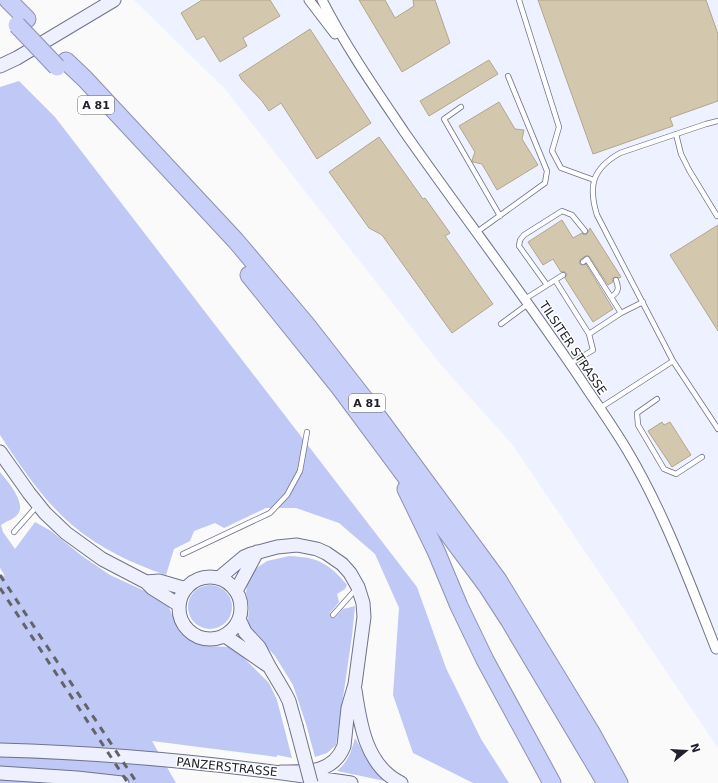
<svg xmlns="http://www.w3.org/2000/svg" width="718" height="783" viewBox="0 0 718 783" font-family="'DejaVu Sans',sans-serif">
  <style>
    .built { fill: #eef1ff }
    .green { fill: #c0c8f5 }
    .building { fill: #d3c7ad; stroke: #b2a68d }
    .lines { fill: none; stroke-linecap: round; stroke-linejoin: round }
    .lane-casing { stroke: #6f738b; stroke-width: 6 }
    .street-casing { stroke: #6f738b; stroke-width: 11 }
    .secondary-casing { stroke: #6f738b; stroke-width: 15 }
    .highway-casing { stroke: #8e92b1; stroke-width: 19 }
    .lane { stroke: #fff; stroke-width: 4.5 }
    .street { stroke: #fff; stroke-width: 9 }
    .secondary { stroke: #eef1fd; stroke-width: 13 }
    .highway { stroke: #c8cff8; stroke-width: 17 }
    .rail { stroke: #63646b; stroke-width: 3; stroke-dasharray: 7 7; stroke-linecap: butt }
    .secondary-bridge-casing { stroke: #6f738b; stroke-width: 15; stroke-linecap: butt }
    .highway-bridge-casing { stroke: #8e92b1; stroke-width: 19; stroke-linecap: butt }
    .secondary-bridge { stroke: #eef1fd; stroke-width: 13 }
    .highway-bridge { stroke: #c8cff8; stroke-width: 17 }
    .labels { text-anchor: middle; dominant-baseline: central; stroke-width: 3; stroke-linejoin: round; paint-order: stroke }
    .shield { fill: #fff; stroke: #64646b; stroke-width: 1 }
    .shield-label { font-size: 11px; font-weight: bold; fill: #21222c }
    .street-label { font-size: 12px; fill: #21222c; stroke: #fff }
  </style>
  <rect width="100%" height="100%" fill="#fafafa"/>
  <path class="built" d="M134 0H718V748L512 444 441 365 225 89Z"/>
  <path class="green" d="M19 81 55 117 417 587 446 668 481 739 509 783H473L413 753 393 695 399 608 375 554 339 523 296 508H266L224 528 215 523 194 531 190 541 174 549 166 575C133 564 99 548 72 525 43 500 21 467 0 435V87Z
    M0 472C8 482 30 506 15 517 10 521 6 521 1 525L3 532 15 549 35 522 51 531 82 556 110 575 160 598 168 605 178 629 192 641 207 646 229 647 243 657 269 683 277 700 292 758 277 755V757L152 741 176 783H0V574L5 576 0 568Z
    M289 556C317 557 329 563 347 585L345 589 337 594 339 602 330 613 335 618 343 609 355 606 352 636 336 745 327 753 315 757 306 724 293 685 275 656 253 632 249 627 248 620 249 608 246 593 247 584 249 576 258 567 267 561Z
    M188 607a22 22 0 1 1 44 0a22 22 0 1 1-44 0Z
    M355 738 369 762 385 781 337 771C348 762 351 752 355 738Z"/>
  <path class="building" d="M202 0H270L280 16 243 38 247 46 220 62 204 36 197 40 181 13Z
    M359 0H385L395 18 414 6 413 0H435L450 43 402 72Z
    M538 0H706L718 34V101L670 118 673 126 593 154Z
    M310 29 371 123 317 159 281 103 269 111 262 101 242 80 239 75Z
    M489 60 498 74 429 116 420 101Z
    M499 102 515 129 524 130 522 139 538 165 497 190 482 164 473 162 472 160 475 152 459 126Z
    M379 137 423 199 425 198 450 233 445 236 493 304 452 333 382 235 369 228 329 172Z
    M562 220 573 238 582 233 584 235 587 234 590 228 621 277 619 278 614 277 612 279 613 282 608 285 589 256H585L580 260 579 263 581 265 586 264 613 309 593 322 565 278 567 275 566 273 563 271 561 272 553 259 543 265 528 242Z
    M718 225V331L670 255Z
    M662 422 664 425 670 422 691 455 672 467 648 431Z"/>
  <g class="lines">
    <g class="lane-casing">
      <path id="lane" d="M519 0 559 127 552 151 561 168 594 180
        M461 107 444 119 500 216
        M718 121 706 124 620 153C592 169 588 186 597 215L673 361 718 429
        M676 134 681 154 689 170 717 216 718 215
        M477 232 545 183 547 171 508 76
        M583 262 587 259 621 313
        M555 280 589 334 593 350 570 364
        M547 285 519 246 520 240 524 235 562 211 572 215 585 231
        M611 297C619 292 619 288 616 280
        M525 299 563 275
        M501 324 528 304
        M589 334 621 313 643 302
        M657 399 637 413 638 425 664 469 676 474 702 457
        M600 408 673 361
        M14 532 37 506
        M183 554 270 513 287 495 300 471 307 432
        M333 615 357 588"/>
    </g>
    <g class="street-casing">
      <path id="street" d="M309 0 335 34
        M322 0C346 47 376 90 405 133 466 220 531 304 589 392 602 411 615 430 627 450 664 512 689 581 716 649"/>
    </g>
    <g class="secondary-casing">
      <path id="secondary" d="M0 66 17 58 114 0
        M0 452 29 493 45 513 66 533 102 559 146 582 152 588 179 605
        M179 608a31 31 0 1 1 62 0a31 31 0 1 1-62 0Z
        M219 578 244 557 251 554 277 547 297 545 317 549 326 553 342 564 350 573 358 587 363 603 364 617 355 684 348 708 344 746C333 774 306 772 281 772
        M146 582 159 581 183 588 187 587
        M236 591 257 552
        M239 619 245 632 259 647 269 666 285 693 289 701 296 726
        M225 636 267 665
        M355 690C360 724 366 766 401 783
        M0 750C117 753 235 765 351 783
        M0 773 77 778 122 783"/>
    </g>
    <g class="highway-casing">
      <path id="highway" d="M8 0 27 19
        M66 61 85 79 236 241 306 324 370 406 498 580 592 734 619 783
        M249 275 340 388 487 586 509 620 606 783
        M406 489 436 551 459 606 485 660 552 783"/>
    </g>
    <use href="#lane" class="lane"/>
    <use href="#street" class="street"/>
    <use href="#secondary" class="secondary"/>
    <use href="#highway" class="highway"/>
    <path class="rail" d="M0 575 137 783
      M0 588 128 783"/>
    <g class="secondary-bridge-casing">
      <path id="secondary-bridge" d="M296 726 311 783"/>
    </g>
    <g class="highway-bridge-casing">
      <path id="highway-bridge" d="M17 25 57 67"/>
    </g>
    <use href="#secondary-bridge" class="secondary-bridge"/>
    <use href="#highway-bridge" class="highway-bridge"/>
  </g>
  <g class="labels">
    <g class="shield">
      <rect x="78" y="96" width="36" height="18" rx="3"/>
      <rect x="349" y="394" width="36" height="18" rx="3"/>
    </g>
    <g class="shield-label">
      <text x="96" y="105">A 81</text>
      <text x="367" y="403">A 81</text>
    </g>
    <g class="street-label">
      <text transform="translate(573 348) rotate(56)">TILSITER STRASSE</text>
      <text transform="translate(227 767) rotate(6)">PANZERSTRASSE</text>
    </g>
  </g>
  <g transform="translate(686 751) rotate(72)" stroke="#ffffff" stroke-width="3" paint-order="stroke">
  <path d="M0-3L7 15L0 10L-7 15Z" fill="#21222c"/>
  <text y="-6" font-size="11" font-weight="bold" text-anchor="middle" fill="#21222c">N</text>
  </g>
</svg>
